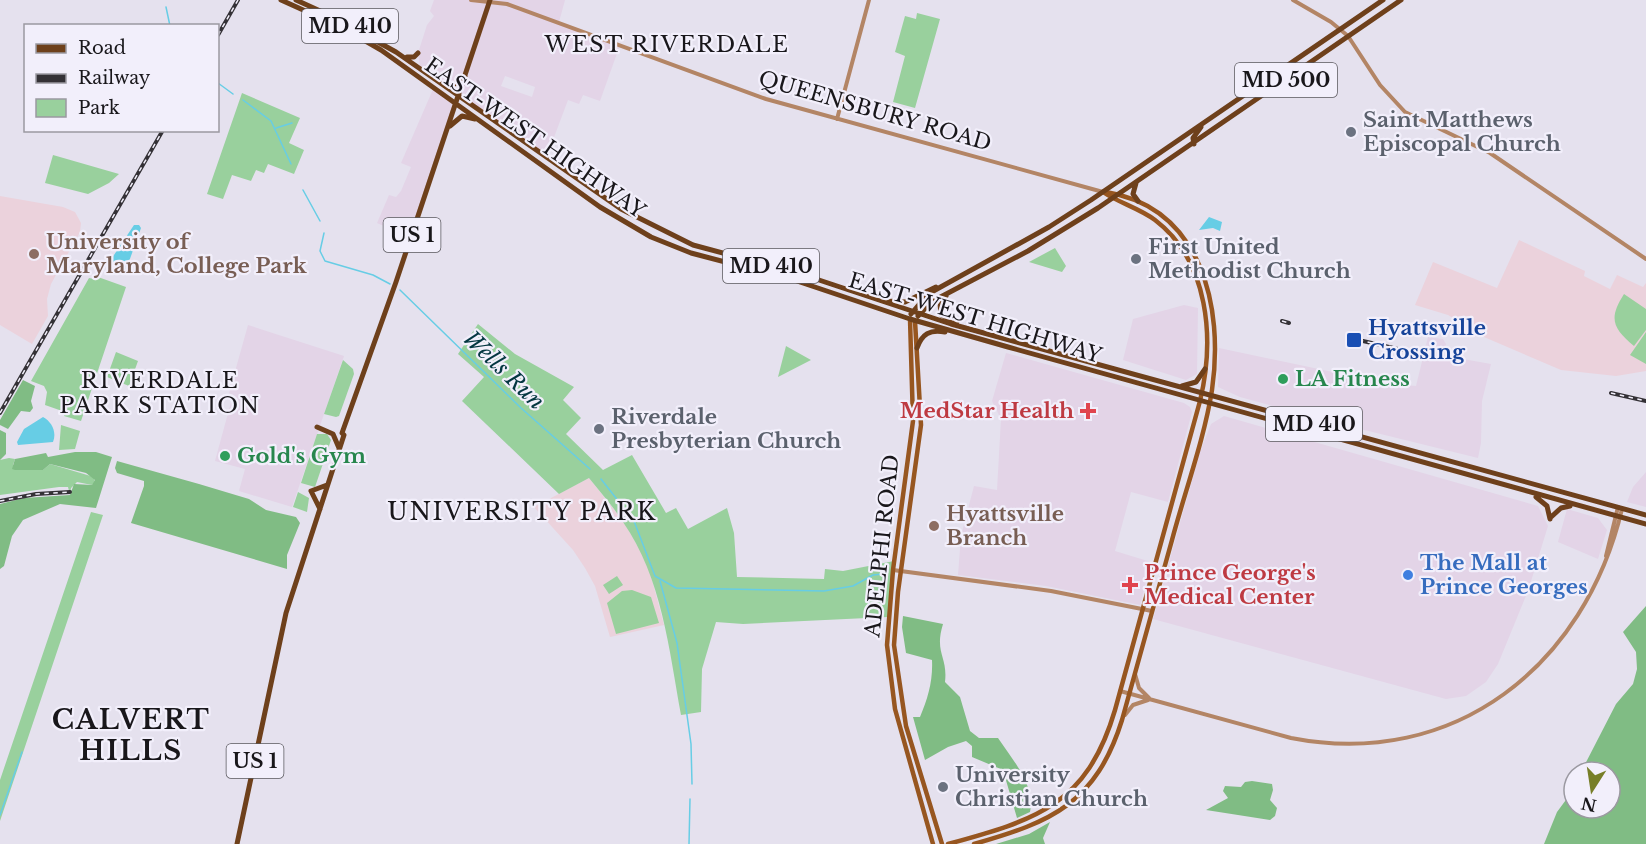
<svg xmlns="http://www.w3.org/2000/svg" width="1646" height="844" viewBox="0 0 1646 844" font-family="'Libre Baskerville',serif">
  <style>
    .commercial { fill: #e3d4e7; fill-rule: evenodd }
    .education { fill: #ebd2dc }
    .green { fill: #99d09d }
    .forest { fill: #80bc84 }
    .water { fill: #67cde5 }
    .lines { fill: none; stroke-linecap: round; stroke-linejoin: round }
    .stream { stroke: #67cde5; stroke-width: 1.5 }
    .tertiary { stroke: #b38565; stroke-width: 4 }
    .secondary { stroke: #975620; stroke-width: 4.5 }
    .primary { stroke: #6e401b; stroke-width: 5 }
    .rail-casing { stroke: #343136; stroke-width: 4 }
    .rail { stroke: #f2effb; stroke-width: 1.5; stroke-dasharray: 4.5; stroke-linecap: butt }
    .worship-dot { fill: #6b7280; stroke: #f2effb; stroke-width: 2 }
    .education-dot { fill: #8d6e63; stroke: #f2effb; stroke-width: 2 }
    .transit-dot { fill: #1a4fb4; stroke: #f2effb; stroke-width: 2 }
    .leisure-dot { fill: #2e9e5b; stroke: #f2effb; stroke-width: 2 }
    .health-dot { fill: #e0444e; stroke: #f2effb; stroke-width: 2 }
    .shop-dot { fill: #3f7fe0; stroke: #f2effb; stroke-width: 2 }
    .labels { text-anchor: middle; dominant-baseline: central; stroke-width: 4.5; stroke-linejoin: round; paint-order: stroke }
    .shield { fill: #f2effb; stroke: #5a585e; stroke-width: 1.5 }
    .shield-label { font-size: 20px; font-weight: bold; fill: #19171b }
    .street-label { font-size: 21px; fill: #19171b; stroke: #f2effb }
    .worship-label { font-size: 21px; font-weight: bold; fill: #5b616d; stroke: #f2effb; text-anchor: start }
    .education-label { font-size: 21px; font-weight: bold; fill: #785e54; stroke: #f2effb; text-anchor: start }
    .transit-label { font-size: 21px; font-weight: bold; fill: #164399; stroke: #f2effb; text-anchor: start }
    .leisure-label { font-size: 21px; font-weight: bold; fill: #27864d; stroke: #f2effb; text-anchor: start }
    .health-label { font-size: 21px; font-weight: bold; fill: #be3a42; stroke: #f2effb; text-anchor: end }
    .shop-label { font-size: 21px; font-weight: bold; fill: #366cbe; stroke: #f2effb; text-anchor: start }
    .neighbourhood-label { font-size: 22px; letter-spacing: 1.5px; fill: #19171b; stroke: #f2effb }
    .water-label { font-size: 22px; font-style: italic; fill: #043741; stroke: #f2effb }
    .quarter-label { font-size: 24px; letter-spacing: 1.5px; fill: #19171b; stroke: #f2effb }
    .district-label { font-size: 27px; font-weight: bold; letter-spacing: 1.5px; fill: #19171b; stroke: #f2effb }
  </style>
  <rect width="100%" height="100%" fill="#e5e1ee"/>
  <path class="commercial" d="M434 0H565L559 22 620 45 600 101 583 95 579 104 568 100 547 156 458 96 460 80 446 85 420 68 418 53 427 25 434 16 430 11ZM505 76 535 87 532 97 501 86Z
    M434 87 456 103 411 238 377 223 389 195 396 197 401 191 411 167 401 163Z
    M1184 305 1198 308 1197 374 1186 380 1123 360 1133 319Z
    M248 325 344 356 292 507 239 491 245 469 215 461 233 395 229 393Z
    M1428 337 1443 339 1446 344V356L1491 364 1482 401 1481 443 1478 458 1332 422 1240 397 1218 387 1219 348 1385 383 1416 386Z
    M1006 353 1184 403 1190 407 1192 412 1168 502 1131 492 1115 551 1151 562 1140 605 1046 586 958 575 961 536 974 486 997 490 1001 419 992 401Z
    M1224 416 1538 506 1548 526 1528 591 1498 664 1486 682 1466 696 1446 699 1153 619 1200 452 1211 424Z
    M1646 472V507L1627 502 1633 487Z
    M1567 509 1598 518 1607 530 1598 559 1558 542Z"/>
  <path class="education" d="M0 196 63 207 75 212 81 223 80 232 51 284 47 299 48 316 32 344 0 325Z
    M1519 240 1585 271 1584 276 1610 289 1617 275 1643 287 1646 283V371L1616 376 1561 370 1484 337 1448 315 1415 305 1433 262 1497 288Z
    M589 478 624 522 642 554 651 576 664 625 610 637 595 586 585 568 573 550 534 507Z"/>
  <path class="green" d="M917 13 940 19 915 108 893 102 905 56 895 52 905 16 916 19Z
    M242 93 300 118 289 143 304 150 294 174 268 164 264 173 256 170 251 181 232 175 223 199 207 194Z
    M53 155 119 174 109 183 88 194 45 183Z
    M1055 248 1066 266 1062 272 1029 262Z
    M98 277 126 287 81 421 64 416 65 412 45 405 47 392 44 386 31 381 89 278 94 279Z
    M1624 294 1646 309V330L1634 346C1613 328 1608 319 1624 294Z
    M478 324 515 354 574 387 563 400 581 418 566 434 603 470 632 455 666 513 676 508 688 529 727 508 734 533 737 577 824 579 825 569 843 571 894 561 888 617 743 624 716 622 702 669 701 712 681 715C669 649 662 578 623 522 613 506 600 492 589 478L559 494 462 401 484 377 458 354Z
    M1646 332V364L1630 355Z
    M786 346 811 360 778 377Z
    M116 352 138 361 129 386 107 377Z
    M343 360 353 369 354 374 339 416 336 417 324 414Z
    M61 425 80 431 75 449 59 450Z
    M317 434H327L331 440 315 487 301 483Z
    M9 458 15 459 13 465 43 470 50 464 94 477 95 483 92 485 77 482 71 488 70 495 68 487H59L0 495V460Z
    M298 492 309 498 307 512 293 507Z
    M91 512 103 515 0 821V780Z
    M617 576 623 585 609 594 603 585Z
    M632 590 651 597 659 623 616 634 607 603 622 591Z"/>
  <path class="forest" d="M23 380 35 386 31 401 33 408 30 412 21 411 8 429 0 425V420Z
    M0 430 6 433V454L0 460Z
    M75 452H96L112 457 96 508 60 504 23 520 12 536 4 566 0 569V504L24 498 70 495 74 484 92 485 95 480 86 473 50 464 43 470H15L12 469 15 459 46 453 48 457Z
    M117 461 199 484 249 499 266 510 296 517 300 523 287 555V569L131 523 144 486V481L117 473 115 468Z
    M1646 606V844H1544L1557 812 1574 789V808H1610V772H1581L1616 704 1633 684 1637 669 1636 652 1623 632Z
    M903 616 943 624C934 653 948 656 945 682L960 697 970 731 979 738H998C1012 759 1036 786 1030 812L1017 818 1003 770 972 757V746L966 741 948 747 925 760 913 717H920C928 698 933 681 932 660L906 653 902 627Z
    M1252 781 1272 784 1273 790 1270 800 1277 808 1275 816 1270 820 1206 810 1228 798 1223 791 1225 786 1241 787 1245 782Z
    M1050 822 1043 838 1045 844H996L1029 834Z"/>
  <path class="water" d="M1209 217 1222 222 1220 231 1213 228 1199 230Z
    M134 225H139L141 228 126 270 110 261Z
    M43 417C52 422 57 432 53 442L18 445 17 442 24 429Z"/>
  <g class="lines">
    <path class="stream" d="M166 7 170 26
      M218 83 233 94
      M243 100 271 121 291 164
      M276 128 292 123
      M303 190 320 221
      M324 233 320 251 325 261 373 275 390 284
      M400 290 521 408 590 469
      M601 479 634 521 655 576 676 588 824 591 853 586 873 575 883 574
      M660 581 677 643 691 744 692 784
      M0 815 22 752
      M689 844 690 799"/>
    <path class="tertiary" d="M471 0 507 4 766 99 1103 192
      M1293 0 1331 22 1348 36 1380 85 1405 112 1490 153 1646 259
      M837 119 869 0
      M1606 556 1618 507
      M893 570 1051 591 1152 611
      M1135 674 1139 688 1149 698
      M1120 691 1291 738C1455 770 1585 665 1622 509
      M1125 715 1133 705 1148 700"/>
    <path class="secondary" d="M910 319 913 421 893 570 887 645 895 709 933 844
      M915 321 921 425 898 592 894 645 906 726 942 844
      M948 844C1036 820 1087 805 1115 710L1200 401C1215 339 1209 261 1155 220 1139 208 1119 203 1103 192
      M974 844C1052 822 1096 803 1122 720 1139 660 1155 600 1172 540 1185 491 1204 440 1212 390 1224 307 1202 208 1106 192"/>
    <path class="primary" d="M281 0 343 28 381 50 600 207 651 237 691 253 794 280 910 319 1008 347 1646 524
      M296 0 329 15 396 52 621 209 693 245 801 274 951 324 1646 515
      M407 57H414L418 53
      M444 84 453 85 465 76
      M450 126 462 116 475 119
      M1194 144 1193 138 1201 127
      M1136 183 1133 194 1138 201
      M946 296 940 303 941 315 957 322
      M886 301 905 302 936 287
      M911 314 928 294 1049 227 1091 200 1383 0
      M918 316 931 302 1028 251 1098 208 1401 0
      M917 348C922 334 930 329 945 332
      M1182 386 1196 382 1205 369
      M317 427 333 434 339 448
      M1536 497 1547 506 1550 519
      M320 509 311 491 327 485
      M1550 518 1561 508 1570 506
      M237 844 286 613 344 435 342 433 396 282 490 0"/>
    <g class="rail-casing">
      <path id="rail" d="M218 35 238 0
        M1282 321 1289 323
        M1350 338 1402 350
        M1611 393 1646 401
        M0 413 163 130
        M0 501 36 494 70 492"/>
    </g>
    <use href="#rail" class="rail"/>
  </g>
  <g class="worship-dot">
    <circle cx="1351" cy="132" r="6"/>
    <circle cx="1136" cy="259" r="6"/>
    <circle cx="599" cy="429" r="6"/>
    <circle cx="943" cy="787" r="6"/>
  </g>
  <g class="education-dot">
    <circle cx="34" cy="254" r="6"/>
    <circle cx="934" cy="526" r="6"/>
  </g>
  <rect class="transit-dot" x="1346" y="332" width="16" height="16" rx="3"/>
  <g class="leisure-dot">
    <circle cx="1283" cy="379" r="6"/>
    <circle cx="225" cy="456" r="6"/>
  </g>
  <g class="health-dot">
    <path d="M1085 402h6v6h6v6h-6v6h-6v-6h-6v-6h6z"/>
    <path d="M1127 576h6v6h6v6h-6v6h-6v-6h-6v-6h6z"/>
  </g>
  <circle class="shop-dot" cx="1408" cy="575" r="6"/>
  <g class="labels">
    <g class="shield">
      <rect x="302" y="9" width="96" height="34" rx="4.5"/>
      <rect x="1235" y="63" width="102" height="34" rx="4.5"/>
      <rect x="383.5" y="218" width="57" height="34" rx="4.5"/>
      <rect x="723" y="249" width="96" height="34" rx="4.5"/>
      <rect x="1266" y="407" width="96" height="34" rx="4.5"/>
      <rect x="226.5" y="744" width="57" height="34" rx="4.5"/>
    </g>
    <g class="shield-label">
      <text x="350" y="26">MD 410</text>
      <text x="1286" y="80">MD 500</text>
      <text x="412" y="235">US 1</text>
      <text x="771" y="266">MD 410</text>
      <text x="1314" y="424">MD 410</text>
      <text x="255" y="761">US 1</text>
    </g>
    <g class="street-label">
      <text transform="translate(875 111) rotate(16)">QUEENSBURY ROAD</text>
      <text transform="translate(535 138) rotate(35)">EAST-WEST HIGHWAY</text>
      <text transform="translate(975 318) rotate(17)">EAST-WEST HIGHWAY</text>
      <text transform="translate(882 546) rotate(-84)">ADELPHI ROAD</text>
    </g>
    <g class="worship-label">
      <text x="1363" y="120">Saint Matthews<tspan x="1363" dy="24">Episcopal Church</tspan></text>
      <text x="1148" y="247">First United<tspan x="1148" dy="24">Methodist Church</tspan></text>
      <text x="611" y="417">Riverdale<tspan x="611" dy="24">Presbyterian Church</tspan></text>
      <text x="955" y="775">University<tspan x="955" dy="24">Christian Church</tspan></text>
    </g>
    <g class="education-label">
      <text x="46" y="242">University of<tspan x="46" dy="24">Maryland, College Park</tspan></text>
      <text x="946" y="514">Hyattsville<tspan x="946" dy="24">Branch</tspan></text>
    </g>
    <g class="transit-label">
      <text x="1368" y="328">Hyattsville<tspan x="1368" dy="24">Crossing</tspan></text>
    </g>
    <g class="leisure-label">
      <text x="1295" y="379">LA Fitness</text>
      <text x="237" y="456">Gold's Gym</text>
    </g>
    <g class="health-label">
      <text x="1074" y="411">MedStar Health</text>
      <text x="1144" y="573" text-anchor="start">Prince George's<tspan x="1144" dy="24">Medical Center</tspan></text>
    </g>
    <g class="shop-label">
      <text x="1420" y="563">The Mall at<tspan x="1420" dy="24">Prince Georges</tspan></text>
    </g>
    <g class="neighbourhood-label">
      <text x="667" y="44">WEST RIVERDALE</text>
      <text x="160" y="380">RIVERDALE<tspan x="160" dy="25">PARK STATION</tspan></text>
    </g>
    <g class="water-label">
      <text transform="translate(504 370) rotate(44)">Wells Run</text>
    </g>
    <g class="quarter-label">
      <text x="522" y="511">UNIVERSITY PARK</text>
    </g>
    <g class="district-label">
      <text x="131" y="719">CALVERT<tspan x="131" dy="31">HILLS</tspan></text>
    </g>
  </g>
  <rect x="24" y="24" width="195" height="108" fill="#f2effb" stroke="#9b99a1" stroke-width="1.5"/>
  <rect x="36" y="44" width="30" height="9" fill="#6e401b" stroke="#9b99a1" stroke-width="1.5"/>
  <text x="78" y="54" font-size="18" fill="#19171b">Road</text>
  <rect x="36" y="74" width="30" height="9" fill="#343136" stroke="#9b99a1" stroke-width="1.5"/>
  <text x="78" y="84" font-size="18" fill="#19171b">Railway</text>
  <rect x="36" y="99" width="30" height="18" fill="#99d09d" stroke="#9b99a1" stroke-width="1.5"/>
  <text x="78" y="114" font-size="18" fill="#19171b">Park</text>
  <g transform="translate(1592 790) rotate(192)"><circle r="28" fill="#f2effb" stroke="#9b99a1" stroke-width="1.5"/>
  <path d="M0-4.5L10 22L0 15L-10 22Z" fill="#777e28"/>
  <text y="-9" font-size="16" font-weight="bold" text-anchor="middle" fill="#19171b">N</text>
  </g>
</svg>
